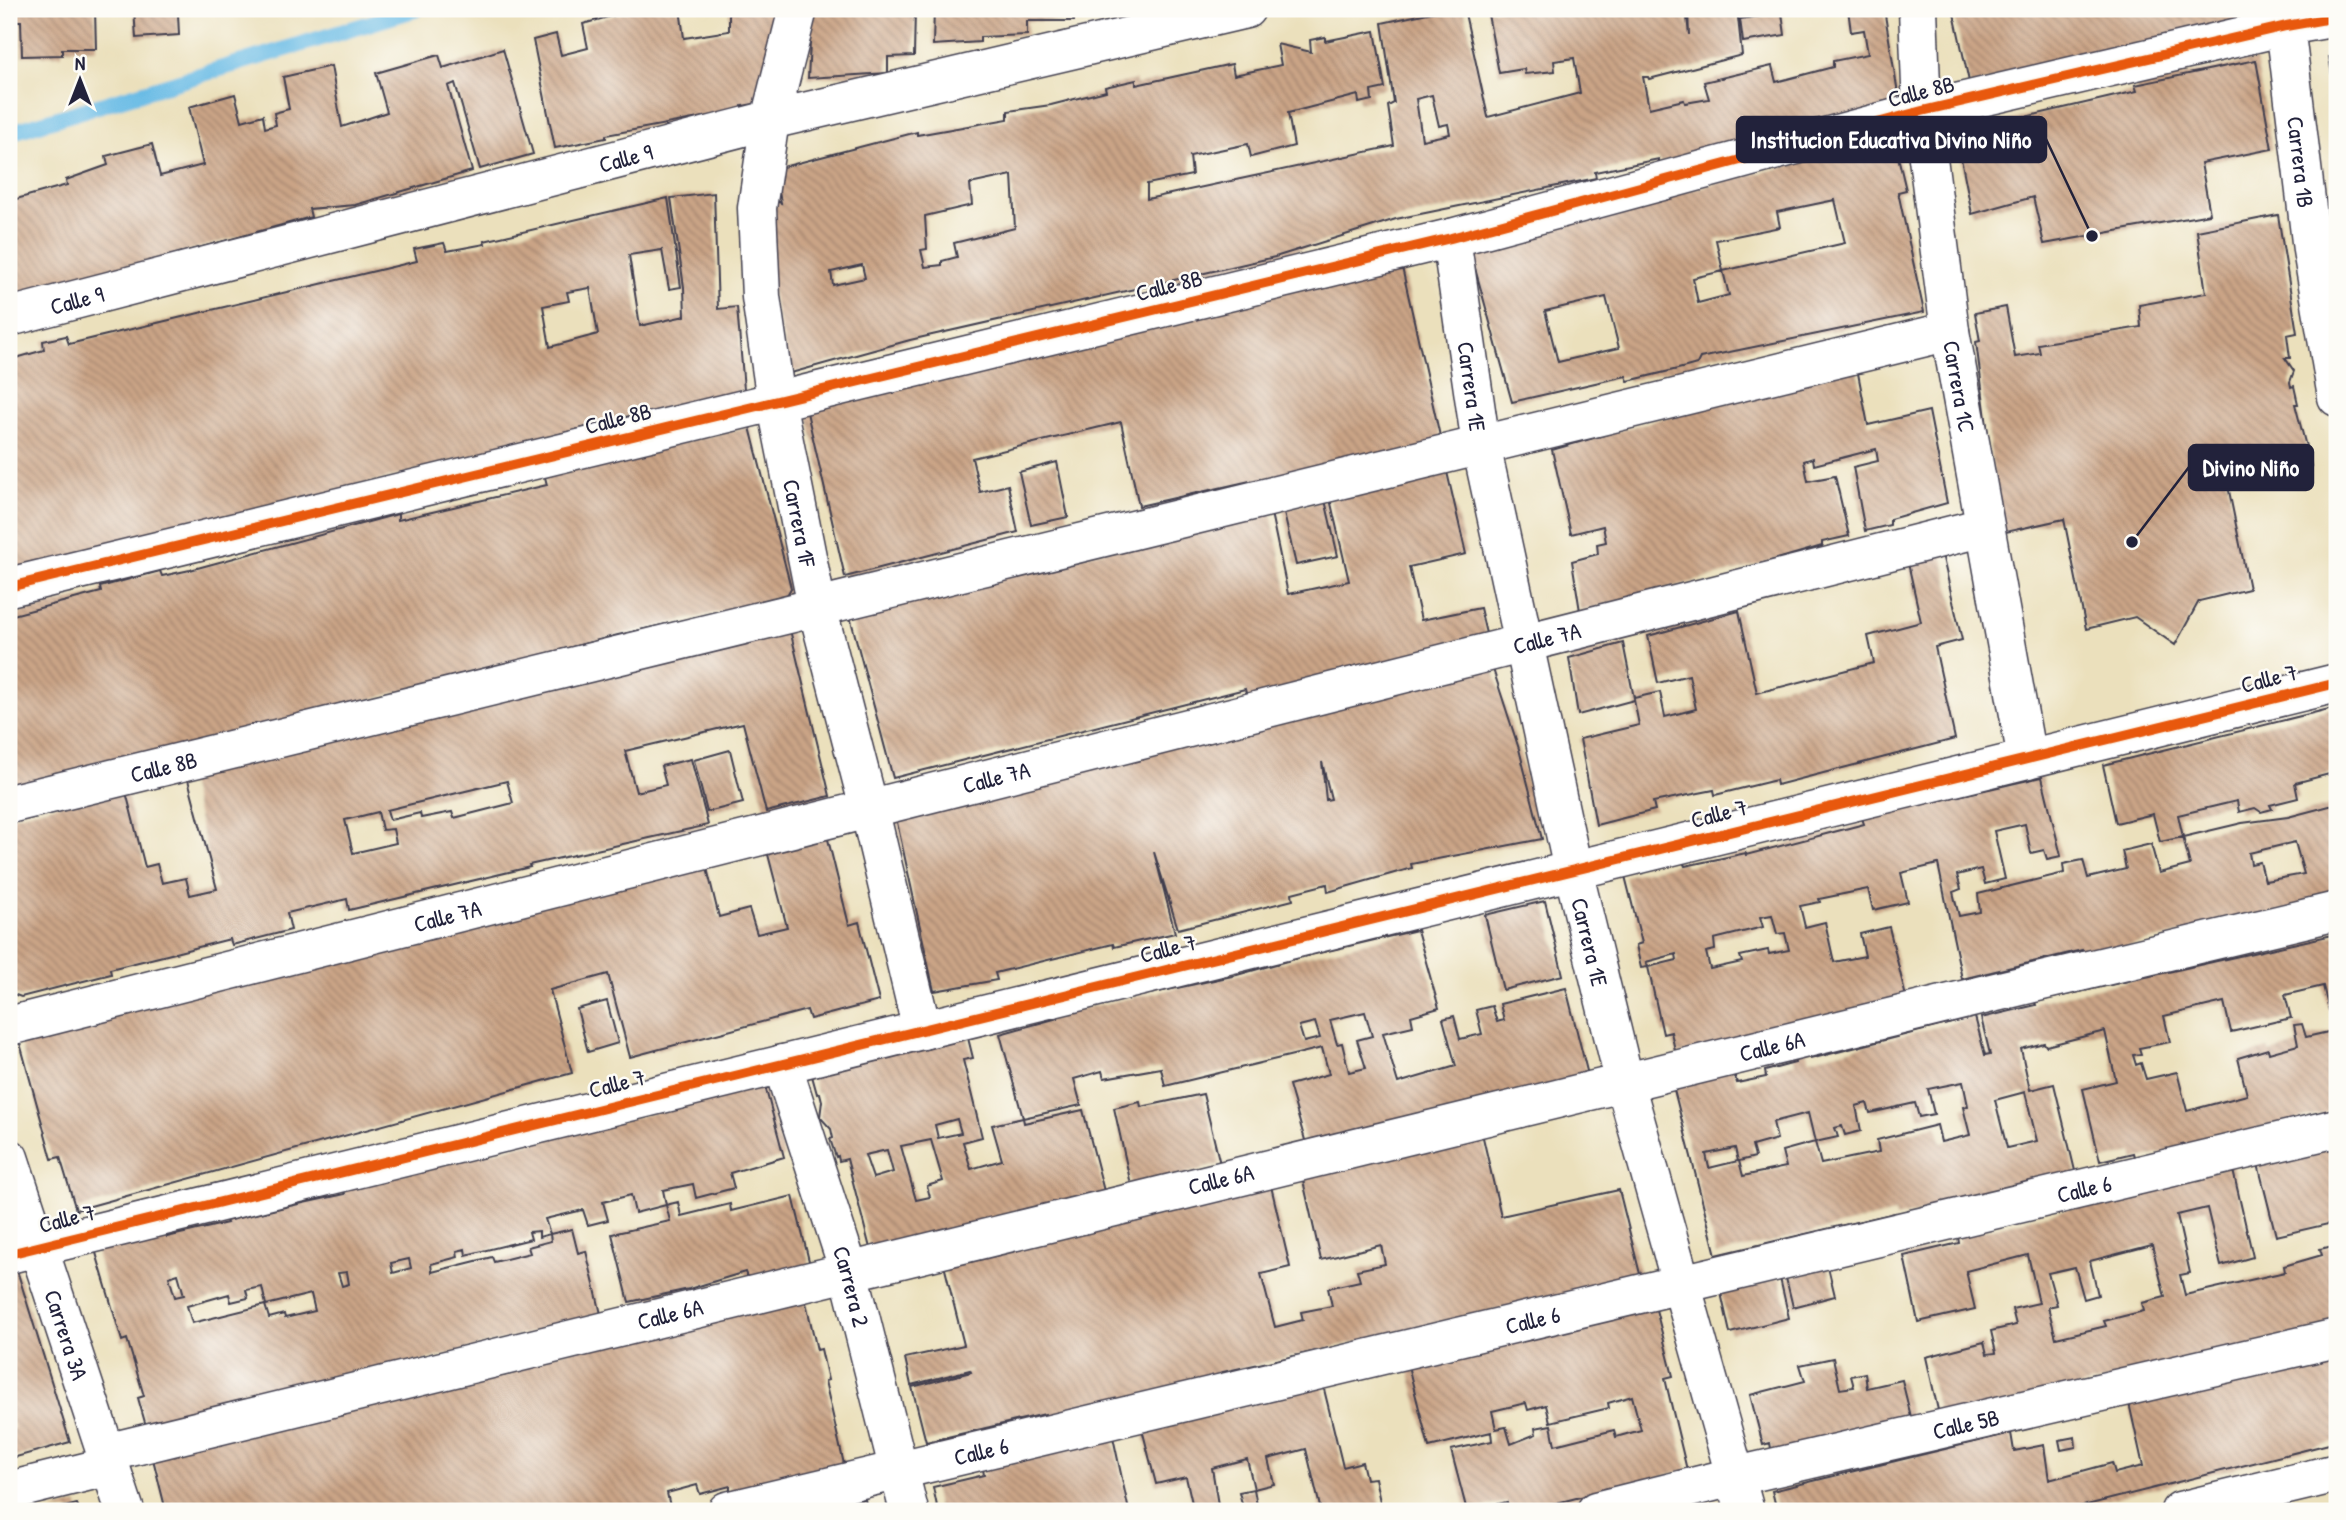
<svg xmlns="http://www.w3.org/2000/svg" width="2346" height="1520" viewBox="0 0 2346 1520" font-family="'Patrick Hand',sans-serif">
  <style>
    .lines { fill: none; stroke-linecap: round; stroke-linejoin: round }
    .stream { stroke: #69bbe5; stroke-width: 16 }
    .building { fill: url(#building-back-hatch); fill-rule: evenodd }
    .minor-casing { stroke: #403e4e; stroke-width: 41 }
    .minor { stroke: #fff; stroke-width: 38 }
    .cycleway-casing { stroke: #fdfcf7; stroke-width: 15 }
    .cycleway { stroke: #e8590c; stroke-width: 10 }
    .labels { text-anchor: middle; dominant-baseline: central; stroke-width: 5; stroke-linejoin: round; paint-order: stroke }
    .street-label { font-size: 23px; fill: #22223b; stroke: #fdfcf7 }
    .leader { fill: none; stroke: #22223b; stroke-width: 2.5 }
    .callout-dot { fill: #22223b; stroke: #fdfcf7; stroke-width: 2.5 }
    .callout { fill: #22223b; stroke: #22223b; stroke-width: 2.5 }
    .callout-label { font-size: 24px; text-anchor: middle; font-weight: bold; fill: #fff }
  </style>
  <defs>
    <pattern id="building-back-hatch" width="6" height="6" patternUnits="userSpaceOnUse" patternTransform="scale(1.75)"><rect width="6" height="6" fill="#caa486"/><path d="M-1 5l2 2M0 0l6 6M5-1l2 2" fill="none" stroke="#a4856f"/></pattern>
  </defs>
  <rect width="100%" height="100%" fill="#fdfcf7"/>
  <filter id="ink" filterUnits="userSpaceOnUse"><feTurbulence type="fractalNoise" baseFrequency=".0143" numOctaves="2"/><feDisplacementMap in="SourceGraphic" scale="14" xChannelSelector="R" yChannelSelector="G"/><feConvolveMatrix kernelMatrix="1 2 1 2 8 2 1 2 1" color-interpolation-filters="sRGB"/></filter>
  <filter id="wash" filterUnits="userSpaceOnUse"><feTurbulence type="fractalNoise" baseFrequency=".00686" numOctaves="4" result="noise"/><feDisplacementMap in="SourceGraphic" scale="28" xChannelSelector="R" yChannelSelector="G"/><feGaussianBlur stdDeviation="1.57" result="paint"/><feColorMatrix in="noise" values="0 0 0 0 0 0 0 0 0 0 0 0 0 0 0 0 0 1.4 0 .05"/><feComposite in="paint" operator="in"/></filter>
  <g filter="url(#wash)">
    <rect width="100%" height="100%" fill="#ebe0bc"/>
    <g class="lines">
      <path class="stream" d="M9 133 417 9"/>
    </g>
    <g id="blocks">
      <path class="building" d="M9 9H95L96 49H62V55L22 56 21 21H9Z
        M134 9H202V10L178 14 179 35 136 38Z
        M628 9H680L684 38 729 31V9H788L770 101 742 106V110L606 135V138L555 148 533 40 556 34 561 55 588 48 583 24 629 11Z
        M812 9H915L914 56 888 57V73L808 78Z
        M934 9H1119V14H1074V21H1027V35L980 37V42L933 45Z
        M1446 9H1464L1488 117 1580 93 1574 58 1554 61 1555 71 1525 74 1524 69 1499 73 1487 9H1686L1689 35 1688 9H1737L1742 55 1649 79 1648 77H1643L1649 108 1684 100 1685 103 1709 99 1704 82 1772 66 1776 82 1833 67V61L1868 54 1864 30 1851 32 1848 9H1884L1901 111 1659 163V159L1595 172 1596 178 1396 219 1275 257 910 340 791 373 763 254 770 199 781 203 775 169 917 132V135L1008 119V111L1051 105 1106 91 1105 87 1136 80V85L1232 64 1234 75 1281 65 1277 44 1311 52 1310 40 1325 37V41L1375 31 1385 88 1371 91 1372 100 1359 103 1358 95 1288 113 1294 146 1251 157 1248 144 1190 156 1192 175 1147 184V199L1394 146 1388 106 1394 103 1382 23ZM1432 95 1439 126 1448 124 1450 134 1422 140 1416 99ZM1012 175 1015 228 954 243 957 257 942 261V265L925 267 921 250 927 249 925 216 972 205 970 184ZM862 265 865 278 833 285 831 272Z
        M1953 9H2266L2268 17 1970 86Z
        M1782 13 1785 35 1743 42 1740 19Z
        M503 49 533 154 480 169 455 83 448 86 472 171 355 205 309 209 311 217 9 300V201L67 185 66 180 108 165 106 156 152 144 160 176 203 165 189 107 235 94 242 121 263 115 265 128 276 125 274 113 289 109 283 77 331 66 342 127 387 112 376 73 439 55 443 68Z
        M2337 55V99H2336L2329 57Z
        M2256 60 2272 149 2201 163 2210 214 2044 244 2033 197 1972 214 1956 133 2137 91 2135 85Z
        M1884 139 1895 144 1906 190 1898 192 1924 312 1710 356 1700 358 1697 364 1686 367 1628 381 1626 376 1512 402 1468 243 1826 157 1825 152ZM1835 200 1845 243 1723 271 1729 295 1698 303 1693 278 1723 271 1716 240 1780 227 1777 212ZM1606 297 1619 348 1558 362 1545 311Z
        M714 193 718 309 737 307 744 389 699 407 638 422 637 414 9 576V360L44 350 43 341 66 336 69 344 417 261 414 249 444 243 447 251 485 244 484 241 668 198 681 287 669 289 662 250 629 255 640 326 685 316 684 287 671 198ZM590 288 598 334 550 347 543 306 569 301 567 292Z
        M2278 215 2297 333 2287 335 2290 358H2285L2294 371 2290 382 2291 387 2294 386 2298 404H2295L2311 466 2239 481 2238 473 2226 476 2249 589 2199 601 2175 645 2135 617 2086 629 2064 519 2001 533 1976 342 1980 341 1975 313 2006 307 2015 357 2040 353 2038 344 2141 327 2139 305 2206 293 2197 231Z
        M1401 263 1442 445 1261 485 1259 479 1139 506 1121 422 972 458 980 492 1008 485 1018 532 845 577 806 408Z
        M1857 368 1868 425 1929 411 1947 503 1890 519V525L1865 531 1853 467 1878 461 1876 449 1814 465 1813 458 1804 461 1808 481 1835 476 1849 536 1822 542V546L1743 569 1580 611 1572 561 1598 554 1597 544 1606 542 1603 526 1571 534 1552 450 1691 410Z
        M750 427 791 588 786 597 618 635 9 793V616L101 592 100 587 160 571 162 576 190 570 398 514V520L547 485 545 477 629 454Z
        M1057 462 1068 517 1031 525 1019 472Z
        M1447 472 1466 554 1409 567 1421 620 1480 608 1487 638 1248 701 1245 689 893 778 848 609 1271 513 1288 594 1349 581 1330 499Z
        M1325 500 1338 556 1296 565 1283 509Z
        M1942 554 1962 640 1935 647 1955 739 1777 785 1776 780 1715 795 1714 790 1653 802 1655 810 1596 825 1580 739 1639 725 1634 700 1578 715 1569 658 1623 643 1634 698 1660 692 1665 717 1696 709 1689 675 1658 683 1648 636 1739 611 1757 693 1866 665 1874 663 1868 636 1921 622 1908 563Z
        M781 628 791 634 830 796 766 812 743 723 709 731 625 751 636 792 666 785 661 766 691 759 708 825 529 865 530 867 349 910 347 899 287 913 291 930 232 945 230 939 167 955 110 969 111 974 21 997 13 994 9 979V817L125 788 145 867 157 864 162 883 186 878 190 895 217 889 186 772ZM507 781 513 803 454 818 452 812 421 818 420 813 390 820 387 810ZM378 812 382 830 393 829 396 843 353 853 345 820Z
        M1491 663 1519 749 1542 839 1411 864 1412 868 1328 892 1327 884 1292 893 1293 900 1178 929 1154 852 1175 933 1114 947 1113 944 995 973 997 980 934 991 895 813ZM1322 762 1331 799 1326 800Z
        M2337 707V772L2295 783 2298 798 2270 805 2272 809 2261 812 2255 808 2239 812 2237 801 2178 815 2183 837 2160 842 2153 814 2116 823 2103 765Z
        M730 750 743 803 707 812 694 760Z
        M2042 777 2061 856 2047 859 2044 850 2031 853 2025 824 1994 831 2005 879 1985 884 1981 869 1957 875 1961 889 1953 892 1959 916 1980 912 1978 894 2064 873 2063 864 2083 860 2088 878 2126 869 2122 851 2151 844 2159 873 2190 865 2183 837 2242 823 2288 817 2337 804V898L2084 956 2082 950 1962 979 1938 864 1901 873 1908 902 1873 910 1868 889 1819 899 1820 902 1800 906 1805 927 1825 922 1834 962 1865 956 1860 934 1889 927 1906 997 1676 1055 1671 1032 1663 1034 1648 967 1677 960 1676 954 1646 962 1648 967 1641 968 1636 945 1642 943 1625 876 1683 862 1685 866 1746 853V855L1864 824 1862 818ZM2295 842 2304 874 2265 881 2260 862 2251 864 2249 853ZM1772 915 1777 934 1785 933 1789 950 1769 954 1768 950 1740 956 1742 962 1710 969 1706 952 1715 950 1714 939 1763 927 1760 917Z
        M825 827 849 925 859 922 879 1001 810 1019 807 1010 630 1057 608 974 550 990 572 1073 76 1210 60 1157 52 1159 18 1036 705 860 719 917 749 909 757 934 787 927 765 843Z
        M1545 901 1563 975 1503 990 1485 915Z
        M1417 930 1439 1008 1411 1016 1413 1026 1383 1033 1398 1083 1456 1066 1443 1019 1454 1016 1460 1039 1482 1034 1476 1010 1492 1006 1497 1022 1504 1020 1500 1004 1566 988 1589 1079 1307 1147 1289 1085 1329 1074 1322 1048 1165 1086 1161 1068 1104 1078 1102 1071 1074 1079 1081 1105 1023 1118 1000 1034 1058 1018 1057 1014 1237 975 1298 958ZM1365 1012 1372 1036 1357 1040 1366 1068 1349 1072 1342 1043 1337 1044 1330 1020ZM1315 1022 1320 1038 1304 1042 1299 1026Z
        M2337 934V1008L2329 1010 2323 986 2285 995 2291 1018 2231 1032 2224 1002 2164 1016 2170 1042 2139 1048 2141 1054 2133 1055 2136 1065 2141 1063 2146 1079 2177 1072 2187 1111 2247 1095 2238 1058 2268 1049 2269 1053 2298 1045 2294 1025 2302 1024 2306 1037 2337 1030V1110L2135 1160 2133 1153 2100 1161 2083 1089 2116 1081 2105 1031 2046 1046 2044 1043 2021 1049 2030 1090 2054 1084 2076 1175 1896 1218 1895 1213 1716 1255 1672 1082 1732 1067 1737 1083 1766 1077 1765 1071 1795 1063 1793 1054 1807 1050 1810 1059 1975 1017 1985 1055 1990 1054 1981 1018 2036 1005 2035 1002ZM1963 1082 1968 1106 1963 1107 1970 1135 1941 1142 1937 1125 1877 1140 1879 1152 1821 1164 1815 1142 1782 1151 1786 1167 1743 1176 1739 1161 1755 1157 1752 1146 1777 1139 1773 1122 1808 1113 1815 1142 1838 1137 1835 1128 1842 1126 1845 1135 1861 1131 1856 1106 1867 1103 1870 1113 1915 1103 1919 1117 1934 1114 1928 1089ZM2025 1092 2037 1141 2007 1148 1995 1100ZM1735 1148 1738 1161 1709 1168 1706 1154Z
        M607 1001 618 1043 588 1052 577 1009Z
        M967 1034 973 1058 963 1060 982 1137 963 1142 971 1169 1002 1160 992 1125 1023 1118 1024 1123 1083 1110 1105 1195 870 1248 847 1159 839 1161 838 1156 836 1157 830 1139 833 1138 831 1129 820 1117 822 1101 820 1093 817 1094 809 1065ZM957 1119 961 1133 938 1138 935 1125ZM931 1140 943 1181 927 1186 930 1197 916 1200 901 1146ZM887 1150 893 1172 873 1178 865 1155Z
        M765 1086 784 1157 730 1173 734 1188 696 1198 693 1184 663 1190 666 1205 678 1202 681 1216 730 1204 731 1211 793 1196 810 1265 747 1277 745 1272 689 1289 629 1302 612 1234 670 1221 666 1205 635 1213 631 1195 603 1202 608 1220 588 1225 583 1210 545 1219 550 1234 572 1229 578 1253 586 1251 601 1314 148 1433 138 1398 144 1396 127 1339 122 1341 94 1246 166 1233 167 1237 227 1223 226 1221 285 1207 345 1194 343 1188ZM539 1231V1237L550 1234 551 1241 528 1247 530 1253 494 1262 492 1257 432 1272 431 1264 458 1257 457 1251 465 1249 466 1255 531 1239 529 1232ZM409 1259 411 1268 393 1273 391 1263ZM347 1272 349 1284 342 1286 338 1273ZM178 1274 184 1295 175 1297 169 1277ZM262 1287 266 1305 311 1294 315 1311 285 1318 284 1314 269 1318 265 1305 192 1323 187 1306 229 1294 231 1302 248 1298 246 1290Z
        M1203 1094 1220 1164 1132 1189 1114 1108 1140 1102 1141 1107Z
        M1482 1133 1501 1216 1619 1190 1641 1278 1223 1372 1224 1374 1047 1420 1045 1414 926 1442 912 1387 971 1372 970 1370 911 1385 905 1358 964 1345 944 1265 1271 1186 1290 1267 1261 1274 1275 1327 1303 1320 1301 1312 1332 1306 1328 1288 1360 1281 1357 1270 1385 1264 1381 1245 1321 1260 1302 1176Z
        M2337 1144V1222L2276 1236 2257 1160Z
        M2232 1166 2253 1257 2221 1266 2207 1208 2177 1215 2190 1273 2180 1275 2185 1295 2285 1272 2284 1266 2322 1255 2320 1249 2337 1245V1327L1940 1419 1926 1357 1984 1342 1987 1354 1996 1353 1991 1331 2016 1325 2012 1309 2039 1303 2028 1255 1966 1271 1975 1309 1918 1322 1904 1256 1959 1243 1958 1237ZM2152 1245 2165 1297 2142 1303 2144 1311 2104 1321 2106 1326 2056 1338 2048 1307 2057 1305 2048 1273 2075 1267 2084 1299 2098 1295 2090 1261Z
        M16 1267 70 1442 9 1459V1430L14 1428 9 1412V1269Z
        M1828 1267 1835 1296 1793 1307 1786 1278Z
        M1780 1278 1789 1318 1730 1333 1721 1293Z
        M804 1294 817 1350 821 1349 828 1380 825 1381 846 1473 730 1492V1486L700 1494 697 1485 667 1493 671 1511H166L150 1447 449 1383 450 1387 511 1374 508 1365Z
        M1653 1298 1673 1376 1665 1378 1667 1387 1687 1470 1525 1511H1509L1507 1502 1467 1511 1451 1450 1492 1441 1491 1432 1429 1447 1407 1362ZM1632 1396 1641 1430 1616 1437 1614 1430 1555 1445 1551 1425 1535 1428 1536 1434 1511 1444 1506 1427 1496 1429 1492 1411 1526 1403 1528 1410 1546 1405 1550 1422 1609 1408 1608 1403Z
        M2337 1352V1442L2063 1511H1777L1772 1491 2011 1433 2014 1451 2044 1445 2049 1480 2112 1463 2115 1473 2143 1466 2129 1403Z
        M1833 1358 1840 1389 1854 1387 1851 1376 1865 1373 1867 1388 1902 1380 1913 1425 1774 1464 1770 1443 1763 1445 1750 1395 1805 1381 1800 1365Z
        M1322 1381 1343 1467 1362 1462 1366 1479 1375 1478 1382 1511H1321L1306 1449 1268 1459 1274 1484 1254 1489 1247 1459 1212 1468 1219 1511H1165L1192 1503 1186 1477 1156 1484 1142 1429Z
        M1113 1437 1129 1511H1097L1096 1509 1090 1511H992L991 1508 977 1511H938L933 1487 984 1475 983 1469Z
        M2075 1437 2076 1447 2061 1450 2059 1440Z
        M1254 1489 1258 1511H1244L1239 1492Z
        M865 1499 867 1511H821V1510Z
        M1701 1500 1704 1511H1661Z
        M77 1504 80 1511H53V1510Z"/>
    </g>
  </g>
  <g filter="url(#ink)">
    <use href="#blocks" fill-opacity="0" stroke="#403e4e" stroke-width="2"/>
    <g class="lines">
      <g class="minor-casing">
        <g id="minor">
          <path id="s1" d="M798 9 770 120 757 208 761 297 776 401 817 607 869 808 922 1030"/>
          <path id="s2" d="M1918 9 1922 111 1950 331 2027 759"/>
          <path id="s3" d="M2283 9 2312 250 2337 397"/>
          <path id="s4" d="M1451 238 1481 445 1573 870 1624 1080 1745 1511"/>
          <path id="s5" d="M9 317 770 120 1246 9"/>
          <path d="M9 587 1451 238 1922 111 2286 26 2337 17"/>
          <path id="s6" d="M9 804 1950 331"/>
          <path id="s7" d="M9 1026 1984 527"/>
          <path id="s8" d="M782 1064 848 1268 909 1511"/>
          <path id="s9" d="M9 1158 125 1511"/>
          <path d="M9 1254 2337 683"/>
          <path id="s10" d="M106 1453C848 1268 1592 1087 2337 911"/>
          <path d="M9 1491 110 1466"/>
          <path id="s11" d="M727 1511 2337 1128"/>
          <path id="s12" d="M1596 1511 1737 1476 2337 1338"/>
          <path d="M2180 1511 2337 1473"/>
        </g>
      </g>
      <use href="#minor" class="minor"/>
      <g class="cycleway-casing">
        <path id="cycleway" d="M9 587 1451 238 1922 111 2286 26 2337 17
          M9 1254 2337 683"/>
      </g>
      <use href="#cycleway" class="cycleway"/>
    </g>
  </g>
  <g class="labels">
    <g class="street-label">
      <text transform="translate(1921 91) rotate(-14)">Calle 8B</text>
      <text stroke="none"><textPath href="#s5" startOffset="637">Calle 9</textPath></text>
      <text stroke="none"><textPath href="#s3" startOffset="154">Carrera 1B</textPath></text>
      <text transform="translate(1169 285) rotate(-14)">Calle 8B</text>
      <text stroke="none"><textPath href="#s5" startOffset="70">Calle 9</textPath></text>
      <text stroke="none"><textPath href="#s2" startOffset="380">Carrera 1C</textPath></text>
      <text stroke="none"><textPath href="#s4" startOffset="150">Carrera 1E</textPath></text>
      <text transform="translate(618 418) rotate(-14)">Calle 8B</text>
      <text stroke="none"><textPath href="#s1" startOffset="522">Carrera 1F</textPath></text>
      <text stroke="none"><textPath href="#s7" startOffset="1586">Calle 7A</textPath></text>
      <text transform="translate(2269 678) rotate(-14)">Calle 7</text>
      <text stroke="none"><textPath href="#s6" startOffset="159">Calle 8B</textPath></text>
      <text stroke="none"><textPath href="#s7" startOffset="1018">Calle 7A</textPath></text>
      <text transform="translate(1719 813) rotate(-14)">Calle 7</text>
      <text stroke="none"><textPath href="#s7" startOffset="452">Calle 7A</textPath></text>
      <text stroke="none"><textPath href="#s4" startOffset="718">Carrera 1E</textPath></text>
      <text transform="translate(1168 948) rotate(-14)">Calle 7</text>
      <text stroke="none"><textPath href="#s10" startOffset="1715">Calle 6A</textPath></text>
      <text transform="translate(617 1083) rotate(-14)">Calle 7</text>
      <text stroke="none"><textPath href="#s10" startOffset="1148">Calle 6A</textPath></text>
      <text stroke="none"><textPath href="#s11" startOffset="1395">Calle 6</textPath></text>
      <text transform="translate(67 1218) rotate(-14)">Calle 7</text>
      <text stroke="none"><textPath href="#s8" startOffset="233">Carrera 2</textPath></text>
      <text stroke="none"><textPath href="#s10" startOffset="581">Calle 6A</textPath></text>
      <text stroke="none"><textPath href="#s11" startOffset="828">Calle 6</textPath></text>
      <text stroke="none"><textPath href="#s9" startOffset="186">Carrera 3A</textPath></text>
      <text stroke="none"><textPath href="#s12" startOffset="380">Calle 5B</textPath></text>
      <text stroke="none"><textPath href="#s11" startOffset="261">Calle 6</textPath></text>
    </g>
  </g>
  <path class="leader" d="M2092 236L2046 139M2132 542L2189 467"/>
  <g class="callout-dot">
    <circle cx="2092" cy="236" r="7"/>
    <circle cx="2132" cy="542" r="7"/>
  </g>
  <g class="callout">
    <rect x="1737" y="117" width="309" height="45" rx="7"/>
    <rect x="2189" y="445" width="124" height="45" rx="7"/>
  </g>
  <g class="callout-label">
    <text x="1891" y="148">Institucion Educativa Divino Niño</text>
    <text x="2251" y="476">Divino Niño</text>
  </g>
  <rect width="2346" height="1520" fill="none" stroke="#fdfcf7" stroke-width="35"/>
  <g transform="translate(80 80)" stroke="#fdfcf7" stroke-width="5" paint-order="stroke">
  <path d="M0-5L12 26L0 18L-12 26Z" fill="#22223b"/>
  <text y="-10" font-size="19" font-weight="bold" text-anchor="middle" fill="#22223b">N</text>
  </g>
</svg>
